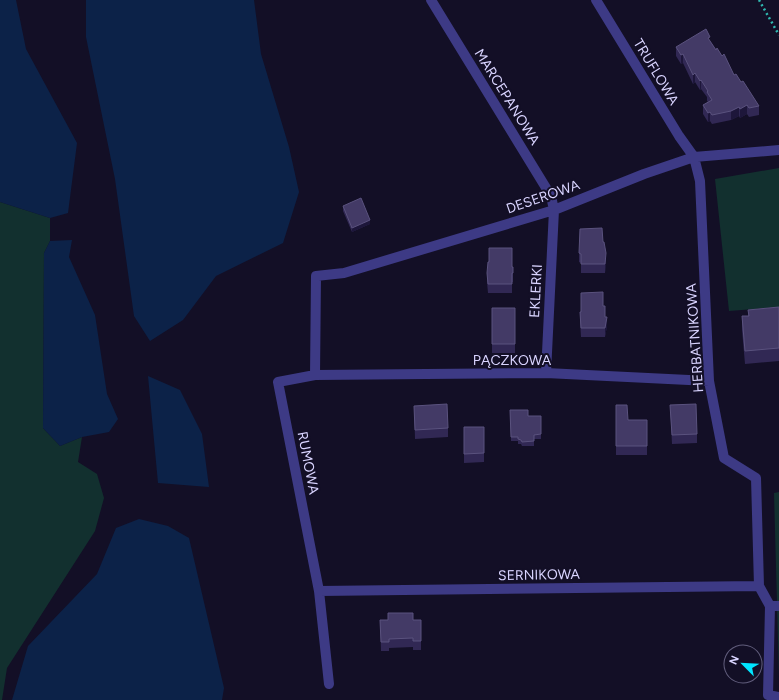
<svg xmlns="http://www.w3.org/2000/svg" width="779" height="700" viewBox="0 0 779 700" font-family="Figtree,sans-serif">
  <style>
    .green { fill: #12302f }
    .water { fill: #0c2248 }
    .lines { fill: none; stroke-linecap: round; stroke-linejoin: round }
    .path { stroke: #2fb8b0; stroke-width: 2.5; stroke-dasharray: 2 3; stroke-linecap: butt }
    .minor { stroke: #3d3a85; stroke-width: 10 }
    .wall { fill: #312854 }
    .shaded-wall { fill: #1d163a }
    .building { fill: #433a66; stroke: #5a527e }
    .labels { text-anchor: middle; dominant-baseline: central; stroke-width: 4; stroke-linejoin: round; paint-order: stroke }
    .street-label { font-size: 14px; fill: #d9d4ff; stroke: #130f26 }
  </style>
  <rect width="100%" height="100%" fill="#130f26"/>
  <path class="green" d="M779 168V307L729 311 715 179Z
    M0 202 50 218V241L44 253 43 428 60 446 82 437 78 462 97 474 104 498 95 531 7 668 2 700H0Z
    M779 492V677L774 493Z"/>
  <path class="water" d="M0 0H16L26 49 77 143 68 213 50 218 0 202Z
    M86 0H254L261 54 289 147 299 192 283 243 216 276 183 320 150 341 134 316 115 179 86 37Z
    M72 240 69 257 95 315 107 394 118 419 109 432 82 437 60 446 43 428 44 253 50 241Z
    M148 376 180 390 202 434 209 487 158 483Z
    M139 519 168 526 189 538 224 688 222 700H12L28 646 97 574 116 528Z"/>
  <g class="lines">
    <path class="path" d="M759 0 779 35"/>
    <path class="minor" d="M431 0 551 196 554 210 546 373
      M596 0 679 136 694 157 700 181 709 381 724 458 756 478 759 586 770 606H779
      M315 375 546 373 709 381
      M319 591 759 586
      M770 606 768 695 779 697
      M329 684 319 591 278 382 315 375 316 276 344 273 554 210 644 174 694 157 779 150"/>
  </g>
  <path class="wall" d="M710 41 716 50 734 75 741 82 759 106V115L749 117 747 114 740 118 739 116 731 120 712 124 710 121 708 122 703 114V105L708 102 707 101V97L701 89 700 90 695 82 693 84 683 63 681 64 676 56V47Z
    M343 206 370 224 352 232 343 211Z
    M603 242 606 262 605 273H581V263L579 262V253Z
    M513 267V282H512V293H488L487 282V273Z
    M603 306 607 326 605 337H581L580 321V312Z
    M779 307V361L745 364 742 330V316H748V310Z
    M492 308H515V353H492Z
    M616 405 628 420H647V455H616Z
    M670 405 697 434V443L672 444Z
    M414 406 448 428V437L415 439Z
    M510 410 528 416H541V439H534V446H522L521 444H518V441H511Z
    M464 427H484V462L464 463Z
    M380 620H421V650H413V647L389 648V651H381Z"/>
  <path class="shaded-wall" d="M683 54V63L681 64V55Z
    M695 73V82L693 84V75Z
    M701 80V89L700 90V81Z
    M747 105V114L740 118V109Z
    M739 107V116L731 120V111Z
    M710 112V121L708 122V113Z
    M370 220V224L352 232V228Z
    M606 253V262L605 273V264Z
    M607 317V326L605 337V328Z"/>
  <path class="building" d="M706 29 710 37 708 38 716 50 717 48 722 56 724 54 734 75 736 74 741 82 743 81 759 106 749 108 747 105 740 109 739 107 731 111 712 115 710 112 708 113 703 105 712 100 707 92 708 91 701 80 700 81 695 73 693 75 683 54 681 55 676 47Z
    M361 198 370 220 352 228 343 206Z
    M602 228 603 242H604L606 253 605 264H581V254L579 253 580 229Z
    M489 248H512V267H513V273H512V284H488L487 273 488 262H489Z
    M603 292V306H605V317H607L605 328H581L580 312H581V293Z
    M779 307V348L745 351 742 316H749L748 310Z
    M492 308H515V344H492Z
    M447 404 448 428 415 430 414 406Z
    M696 404 697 434 672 435 670 405Z
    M616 405H627L628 420H647V446H616Z
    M510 410H528V416H541V434L534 435V441L522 442 521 440 518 439V437H511Z
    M464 427H484V453L464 454Z
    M388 613H413V620H421V641H413V638L389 639V642H381L380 620H388Z"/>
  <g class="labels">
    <g class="street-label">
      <text transform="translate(656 72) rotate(59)">TRUFLOWA</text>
      <text transform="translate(507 97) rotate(58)">MARCEPANOWA</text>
      <text transform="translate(543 197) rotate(-19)">DESEROWA</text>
      <text transform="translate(536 291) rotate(-87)">EKLERKI</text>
      <text transform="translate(695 338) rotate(-94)">HERBATNIKOWA</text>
      <text x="512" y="360">PĄCZKOWA</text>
      <text transform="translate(308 463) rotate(79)">RUMOWA</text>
      <text transform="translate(539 575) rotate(-1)">SERNIKOWA</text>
    </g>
  </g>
  <g transform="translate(743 664) rotate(294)"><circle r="19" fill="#130f26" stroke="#625e7d"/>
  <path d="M0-3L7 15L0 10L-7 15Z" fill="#00e5ff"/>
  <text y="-6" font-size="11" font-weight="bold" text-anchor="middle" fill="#d9d4ff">N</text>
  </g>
</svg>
